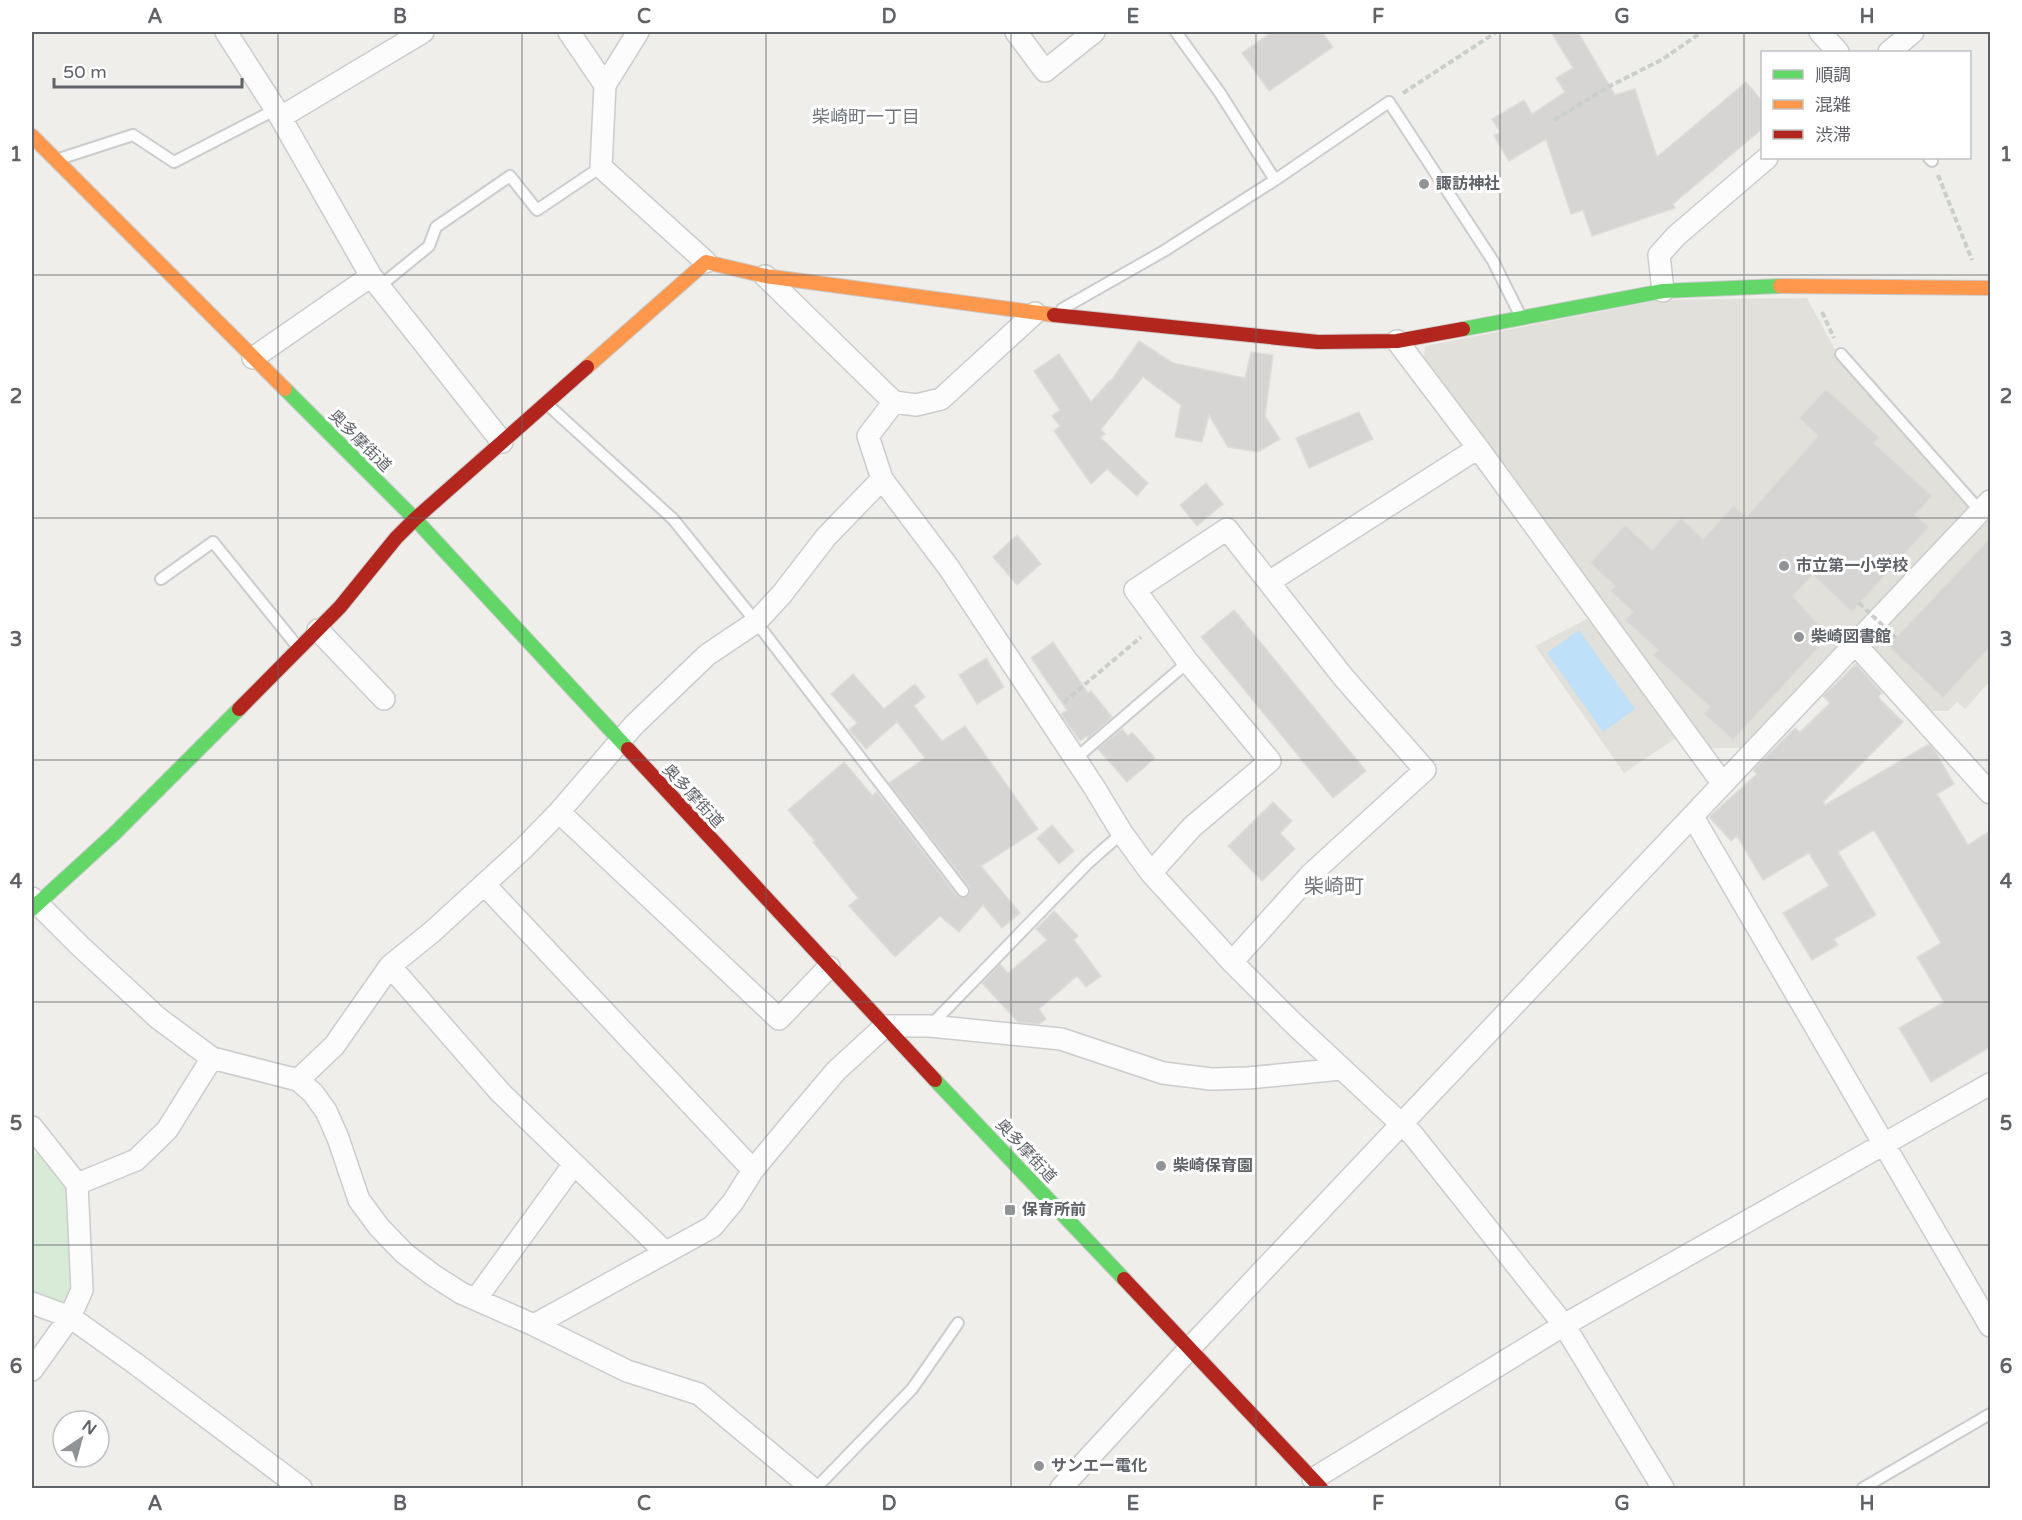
<svg xmlns="http://www.w3.org/2000/svg" width="2022" height="1520" viewBox="0 0 2022 1520" font-family="'Varela Round','Noto Sans JP',sans-serif">
  <style>
    .education { fill: #e2e0da }
    .park { fill: #d8ebd6 }
    .water { fill: #bfe0f9 }
    .building { fill: #d6d5d3; stroke: #deddd9; stroke-width: 1.5 }
    .lines { fill: none; stroke-linecap: round; stroke-linejoin: round }
    .lane-casing { stroke: #cbcccc; stroke-width: 14 }
    .street-casing { stroke: #cbcccc; stroke-width: 24 }
    .fast-casing { stroke: #cacacb; stroke-width: 16 }
    .slow-casing { stroke: #cacacb; stroke-width: 16 }
    .jam-casing { stroke: #cacacb; stroke-width: 16 }
    .path { stroke: #cacfcc; stroke-width: 4; stroke-dasharray: 6 3; stroke-linecap: butt }
    .lane { stroke: #fdfcfc; stroke-width: 10 }
    .street { stroke: #fdfcfc; stroke-width: 21 }
    .fast { stroke: #63d668; stroke-width: 14 }
    .slow { stroke: #ff974d; stroke-width: 14 }
    .jam { stroke: #b3261e; stroke-width: 14 }
    .path-bridge { stroke: #cacfcc; stroke-width: 4; stroke-dasharray: 6 3; stroke-linecap: butt }
    .grid { fill: none; stroke: #5f6368; stroke-width: 1.5; stroke-opacity: 0.55 }
    .poi-dot { fill: #919496; stroke: #fff; stroke-width: 2 }
    .labels { text-anchor: middle; dominant-baseline: central; stroke-width: 6; stroke-linejoin: round; paint-order: stroke }
    .poi-label { font-size: 16px; font-weight: bold; fill: #5f6368; stroke: #fff; text-anchor: start }
    .street-label { font-size: 16px; fill: #5f6368; stroke: #fff }
    .neighbourhood-label { font-size: 18px; fill: #70757a; stroke: #fff }
    .quarter-label { font-size: 20px; fill: #70757a; stroke: #fff }
    .neatline { fill: none; stroke: #5f6368; stroke-width: 2 }
    .grid-label { font-size: 20px; text-anchor: middle; font-weight: bold; fill: #5f6368 }
  </style>
  <rect width="100%" height="100%" fill="#efeeea"/>
  <path class="education" d="M1807 298 1839 357 1985 523 1990 518V681L1965 709 1957 702 1948 711H1931L1855 627 1740 748H1711L1694 726 1624 773 1535 646 1608 608 1424 358 1425 346 1659 300Z"/>
  <path class="park" d="M43 1146 71 1180 77 1288 60 1311 32 1301V1158Z"/>
  <path class="water" d="M1579 630 1635 709 1603 732 1547 653Z"/>
  <path class="building" d="M1272 32H1322L1333 47 1269 91 1242 53Z
    M1551 32H1578L1615 95 1635 89 1657 157 1746 82 1762 101V129L1673 204 1675 208 1592 236 1583 210 1571 214 1546 139 1509 161 1494 136 1500 132 1492 119 1524 100 1532 114 1565 92 1556 78 1573 68Z
    M1139 341 1173 363 1245 378 1251 352 1273 355 1265 416 1280 439 1258 452 1228 447 1209 415 1202 442 1175 437 1181 405 1143 377 1101 429 1105 434 1100 437 1148 483 1137 496 1107 469 1091 484 1054 431 1060 426 1052 416 1060 410 1034 371 1059 354 1091 402 1110 380 1111 381Z
    M1826 389 1879 437 1874 443 1932 496 1915 515 1929 527 1852 612 1813 575 1793 596 1829 636 1733 740 1704 714 1710 707 1653 655 1658 650 1625 620 1633 612 1610 591 1615 586 1590 563 1625 525 1652 550 1681 518 1703 539 1734 505 1746 517 1818 436 1799 418Z
    M1359 412 1373 439 1309 468 1296 438Z
    M1206 483 1223 504 1197 526 1180 505Z
    M1017 535 1041 564 1017 585 993 557Z
    M1990 538V647L1943 698 1888 646Z
    M1234 610 1366 771 1333 798 1201 637Z
    M1053 642 1088 693 1091 691 1112 717 1088 738 1087 736 1080 741 1061 714 1067 710 1031 658Z
    M986 658 1004 687 977 704 959 675Z
    M1856 664 1882 693 1878 697 1903 722 1823 802 1825 805 1929 744 1935 751 1954 784 1937 794 1968 845 1990 831V1047L1931 1082 1899 1028 1944 1002 1917 957 1941 943 1874 830 1838 852 1876 915 1834 939 1838 945 1812 960 1783 913 1829 886 1809 853 1763 880 1737 836 1731 841 1709 817 1757 774 1753 770 1795 728 1800 732 1830 703 1823 696Z
    M853 674 884 709 915 684 925 697 914 706 942 741 965 726 1038 829 981 866 1020 913 1002 928 983 905 959 932 940 916 895 957 849 906 858 898 813 842 815 841 788 810 844 762 872 795 877 792 957 896 963 898 970 894 969 886 889 783 925 758 897 722 866 749 849 730 857 723 831 694Z
    M1122 729 1128 736 1132 732 1155 758 1127 782 1098 749Z
    M1273 802 1292 821 1280 833 1295 849 1262 881 1228 846Z
    M1052 825 1074 851 1059 864 1037 838Z
    M1054 911 1078 936 1074 940 1101 976 1086 987 1077 976 1039 1009 1046 1019 1039 1024 1018 1022 982 983 1000 964 1008 973 1047 940 1036 929Z"/>
  <g class="lines">
    <g class="lane-casing">
      <path id="lane" d="M1176 32 1220 93 1275 180
        M62 158 133 135 174 162 269 113H278
        M1929 158 1932 161
        M380 286 429 246 436 227 510 176 537 210 601 167
        M1062 309 1164 251 1275 180 1389 102 1493 261 1520 315
        M1841 354 1981 512
        M548 405 673 519 756 622 963 891
        M161 579 213 542 297 646
        M1075 759 1188 662
        M930 1026 1088 863 1122 833
        M816 1488 912 1389 958 1323
        M1863 1488 1990 1414"/>
    </g>
    <g class="street-casing">
      <path id="street" d="M226 32 278 113 371 276 502 442
        M569 32 605 85 601 167 706 262
        M1016 32 1045 71 1094 32
        M1820 32 1838 52
        M1889 52 1913 32
        M605 85 638 32
        M278 113 286 114 423 32
        M765 276 894 402
        M1663 291 1659 255 1676 236 1767 158
        M1035 313 941 399 916 405 894 402 868 436 882 479 949 568 1094 787 1122 833 1151 873 1232 962 1292 1022 1413 1135 1564 1325 1663 1488
        M1397 341 1478 448 1723 784
        M253 358 371 276
        M1269 582 1478 448
        M318 630 384 699
        M1856 645 1990 793
        M559 812 779 1019 829 967
        M1693 817 1990 1326
        M1151 873 1192 827 1270 761 1188 662 1135 590 1227 529 1344 678 1425 770 1311 874 1232 962
        M484 884 753 1170
        M32 898 80 946 158 1018 212 1058 298 1080 313 1093 326 1111 338 1138 359 1200 379 1227 404 1253 433 1275 461 1293 534 1325 627 1371 699 1394 812 1488
        M390 966 500 1092 665 1252
        M298 1080 334 1046 390 966 432 932 524 848 559 812 634 725 707 655 756 622 782 594 826 537 882 479
        M32 1127 77 1184 82 1290 70 1317 136 1364 301 1488
        M77 1184 136 1160 167 1130 212 1058
        M476 1299 574 1164
        M32 1303 70 1317 32 1370
        M534 1325 712 1227 733 1202 753 1170 792 1123 836 1071 885 1026H930L1061 1039 1163 1073 1211 1079 1248 1078 1341 1069
        M1313 1479 1564 1325 1990 1084
        M1061 1488 1189 1349 1990 501"/>
    </g>
    <g class="fast-casing">
      <path id="fast" d="M1463 329 1663 291 1780 286
        M285 389 415 519 628 749
        M32 909 114 834 239 709
        M935 1080 1124 1279"/>
    </g>
    <g class="slow-casing">
      <path id="slow" d="M32 136 285 389
        M1780 286 1990 288
        M587 367 706 262 765 276 1054 315"/>
    </g>
    <g class="jam-casing">
      <path id="jam" d="M1054 315 1318 342 1397 341 1463 329
        M239 709 340 607 396 538 415 519 587 367
        M628 749 935 1080
        M1124 1279 1321 1488"/>
    </g>
    <path class="path" d="M1403 93 1495 33
      M1554 120 1608 87 1663 59 1702 32
      M1938 175 1972 260
      M1822 312 1834 338
      M1064 702 1141 637"/>
    <use href="#lane" class="lane"/>
    <use href="#street" class="street"/>
    <use href="#fast" class="fast"/>
    <use href="#slow" class="slow"/>
    <use href="#jam" class="jam"/>
    <path class="path-bridge" d="M1859 603 1896 638"/>
  </g>
  <path class="grid" d="M278 32V1488M522 32V1488M766 32V1488M1011 32V1488M1256 32V1488M1500 32V1488M1744 32V1488M32 275H1990M32 518H1990M32 760H1990M32 1002H1990M32 1245H1990"/>
  <g class="poi-dot">
    <circle cx="1424" cy="184" r="6"/>
    <circle cx="1784" cy="566" r="6"/>
    <circle cx="1799" cy="637" r="6"/>
    <circle cx="1161" cy="1166" r="6"/>
    <rect x="1004" y="1204" width="12" height="12" rx="3"/>
    <circle cx="1039" cy="1466" r="6"/>
  </g>
  <g class="labels">
    <g class="poi-label">
      <text x="1436" y="184">諏訪神社</text>
      <text x="1796" y="566">市立第一小学校</text>
      <text x="1811" y="637">柴崎図書館</text>
      <text x="1173" y="1166">柴崎保育園</text>
      <text x="1022" y="1210">保育所前</text>
      <text x="1051" y="1466">サンエー電化</text>
    </g>
    <g class="street-label">
      <text transform="translate(360 441) rotate(45)">奥多摩街道</text>
      <text transform="translate(693 796) rotate(47)">奥多摩街道</text>
      <text transform="translate(1026 1151) rotate(47)">奥多摩街道</text>
    </g>
    <g class="neighbourhood-label">
      <text x="866" y="117">柴崎町一丁目</text>
    </g>
    <g class="quarter-label">
      <text x="1334" y="887">柴崎町</text>
    </g>
  </g>
  <rect width="2022" height="1520" fill="none" stroke="#ffffff" stroke-width="66"/>
  <rect x="1761" y="51" width="210" height="108" fill="#ffffff" stroke="#bfc1c3" stroke-width="1.5"/>
  <rect x="1773" y="70" width="30" height="9" fill="#63d668" stroke="#bfc1c3" stroke-width="1.5"/>
  <text x="1815" y="81" font-size="18" fill="#5f6368">順調</text>
  <rect x="1773" y="100" width="30" height="9" fill="#ff974d" stroke="#bfc1c3" stroke-width="1.5"/>
  <text x="1815" y="111" font-size="18" fill="#5f6368">混雑</text>
  <rect x="1773" y="130" width="30" height="9" fill="#b3261e" stroke="#bfc1c3" stroke-width="1.5"/>
  <text x="1815" y="141" font-size="18" fill="#5f6368">渋滞</text>
  <g transform="translate(81 1439) rotate(36)"><circle r="28" fill="#ffffff" stroke="#bfc1c3" stroke-width="1.5"/>
  <path d="M0-4.5L10 22L0 15L-10 22Z" fill="#919496"/>
  <text y="-9" font-size="16" font-weight="bold" text-anchor="middle" fill="#5f6368">N</text>
  </g>
  <path d="M54 78v9h188v-9" fill="none" stroke="#5f6368" stroke-width="3"/>
  <text x="63" y="78" font-size="18" fill="#5f6368" stroke="#ffffff" stroke-width="4.5" paint-order="stroke">50 m</text>
  <rect x="33" y="33" width="1956" height="1454" class="neatline"/>
  <g class="grid-label">
    <text x="155" y="23">A</text>
    <text x="400" y="23">B</text>
    <text x="644" y="23">C</text>
    <text x="889" y="23">D</text>
    <text x="1133" y="23">E</text>
    <text x="1378" y="23">F</text>
    <text x="1622" y="23">G</text>
    <text x="1867" y="23">H</text>
    <text x="16" y="161">1</text>
    <text x="2006" y="161">1</text>
    <text x="16" y="403">2</text>
    <text x="2006" y="403">2</text>
    <text x="16" y="646">3</text>
    <text x="2006" y="646">3</text>
    <text x="16" y="888">4</text>
    <text x="2006" y="888">4</text>
    <text x="16" y="1130">5</text>
    <text x="2006" y="1130">5</text>
    <text x="16" y="1373">6</text>
    <text x="2006" y="1373">6</text>
    <text x="155" y="1510">A</text>
    <text x="400" y="1510">B</text>
    <text x="644" y="1510">C</text>
    <text x="889" y="1510">D</text>
    <text x="1133" y="1510">E</text>
    <text x="1378" y="1510">F</text>
    <text x="1622" y="1510">G</text>
    <text x="1867" y="1510">H</text>
  </g>
</svg>
